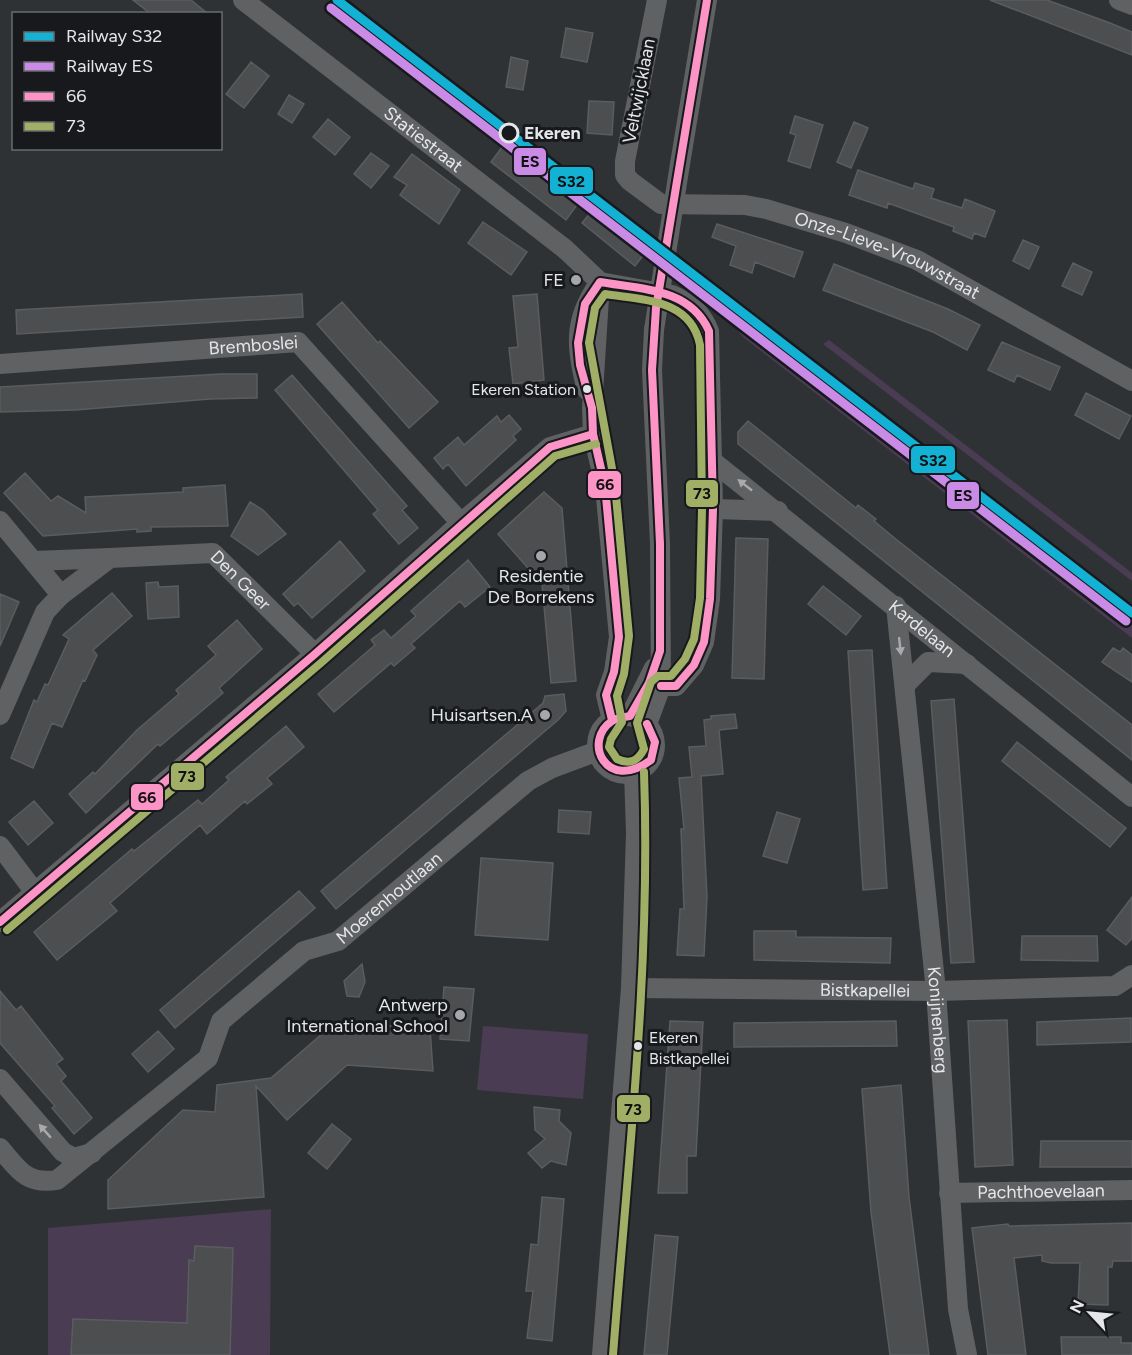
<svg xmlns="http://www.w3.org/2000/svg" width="1132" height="1355" viewBox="0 0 1132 1355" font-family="Figtree,sans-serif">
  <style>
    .green { fill: #4a3c53 }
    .building { fill: #4c4e50; stroke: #5a5d5f; stroke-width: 1.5 }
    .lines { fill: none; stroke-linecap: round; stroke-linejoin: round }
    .minor { stroke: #606163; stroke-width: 20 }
    .minor-bridge { stroke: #606163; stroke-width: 20 }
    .bus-1-casing { stroke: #17191c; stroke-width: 12 }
    .bus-2-casing { stroke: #17191c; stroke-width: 12 }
    .bus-1 { stroke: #fc95c5; stroke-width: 8 }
    .bus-2 { stroke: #a1ae65; stroke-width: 8 }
    .rail-1-casing { stroke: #17191c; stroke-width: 14 }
    .rail-2-casing { stroke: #17191c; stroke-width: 14 }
    .rail-1 { stroke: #13b2d5; stroke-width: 9 }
    .rail-2 { stroke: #ca8be6; stroke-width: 9 }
    .oneway { fill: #a9aaad }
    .stop-dot { fill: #17191c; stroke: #e4e6ea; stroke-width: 3 }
    .poi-dot { fill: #a5a7ab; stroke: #17191c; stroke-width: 2 }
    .bus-dot { fill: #e4e6ea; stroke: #17191c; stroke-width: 2 }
    .labels { text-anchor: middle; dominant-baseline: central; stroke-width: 6; stroke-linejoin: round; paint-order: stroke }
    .bus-label { font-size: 16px; fill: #e4e6ea; stroke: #17191c; text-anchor: end }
    .street-label { font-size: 18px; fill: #e4e6ea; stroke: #17191c }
    .stop-label { font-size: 18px; font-weight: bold; fill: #e4e6ea; stroke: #17191c; text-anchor: start }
    .poi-label { font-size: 18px; fill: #e4e6ea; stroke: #17191c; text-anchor: end }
    .line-badge { stroke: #17191c; stroke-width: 2 }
    .pale-badge-label { font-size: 16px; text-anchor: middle; font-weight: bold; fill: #111 }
  </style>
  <rect width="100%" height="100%" fill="#2f3235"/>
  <path class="green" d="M713 300 1132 624V638L743 337Z
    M829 340 1132 573V581L823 344Z
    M483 1026 588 1034 583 1099 477 1090Z
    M271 1209 270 1355H48V1228Z"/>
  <path class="building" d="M133 0H191L208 14H151Z
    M990 0H1047L1110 23 1132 32V55Z
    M566 28 593 33 587 62 561 57Z
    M511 57 528 61 523 90 506 87Z
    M251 62 269 76 244 108 226 94Z
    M289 95 304 104 292 123 278 114Z
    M589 101 614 102 612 135 587 133Z
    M795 116 823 125 810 168 788 161 796 135 790 133Z
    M328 119 350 137 335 155 313 137Z
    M854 122 868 128 851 168 837 162Z
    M502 147 577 205 566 220 491 162Z
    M371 153 389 166 371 188 354 174Z
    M412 154 460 190 439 224 400 195 407 185 394 177Z
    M858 170 913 189 915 183 934 189 931 198 962 208 965 199 995 211 985 237 974 233 972 239 953 231 954 227 888 203 887 208 849 195Z
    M592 211 645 253 635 266 582 223Z
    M483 222 527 252 511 275 468 243Z
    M717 224 803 252 794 277 755 262 752 273 730 265 736 246 712 237Z
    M1023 240 1039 247 1029 269 1013 261Z
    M1073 263 1092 272 1082 295 1062 286Z
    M834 264 948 309 980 325 967 350 933 332 823 290Z
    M302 294 303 317 17 334 16 310Z
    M537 294 544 380 513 384 509 348 518 347 513 296Z
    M342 302 378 343 380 341 438 402 409 428 317 324Z
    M1002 342 1060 367 1050 390 1017 375 1014 382 988 370Z
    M221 374H257V398L210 399 75 410 0 412V387Z
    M292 375 407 506 402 510 418 528 399 544 373 514 378 510 275 390Z
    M1086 393 1131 416 1119 439 1075 415Z
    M509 415 521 429 513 436 516 440 466 486 448 464 443 469 434 458 458 437 464 445 497 416 501 422Z
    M748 421 856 508 858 505 876 519 874 521 897 540 1132 725V760L738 444V432Z
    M25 473 51 501 58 496 86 513 85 497 183 492V488L225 485 228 526 151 527V531L137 532V529L43 536 4 493Z
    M544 492 562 508 576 681 551 683 542 584 498 534Z
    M250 502 263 510 286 534 258 555 231 536Z
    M736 538 768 539 764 679 732 678Z
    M340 541 365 571 312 618 298 603 294 606 283 594Z
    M468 560 490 587 465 607 460 601 411 644 415 648 394 666 391 663 334 712 318 694 375 645 371 640 384 630 391 638 416 616 411 611Z
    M158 582 159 587 178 586 179 617 148 619 146 583Z
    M823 586 861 616 846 635 808 604Z
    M112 593 132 616 93 650 97 655 85 681 83 680 62 727 52 723 33 768 11 758 34 700 37 702 45 684 48 685 69 639 63 635Z
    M0 594 19 602 0 646Z
    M237 620 262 649 219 688 223 693 160 746 158 744 86 813 69 794 93 772 95 774 137 730 179 694 176 690 216 655 208 646Z
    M1113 648 1120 652 1123 648 1132 655V682L1102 662Z
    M872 650 887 888 863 890 848 651Z
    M564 694 566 711 558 720 336 909 321 891 543 703 545 696Z
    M954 699 974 962 951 963 931 701Z
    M735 714 737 728 719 730 723 774 701 776 707 897 704 956 677 955 680 909H684L681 829H684L679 778 692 777 689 747 706 746 704 720 711 719V716Z
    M286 726 304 747 267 778 272 784 247 804 245 801 207 834 200 825 110 903 117 911 57 960 34 932 132 849 134 851 198 800 202 804 229 780 226 777Z
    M1017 742 1126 828 1110 847 1002 761Z
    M34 801 53 823 28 845 9 822Z
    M559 810 591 812 589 834 558 832Z
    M777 812 800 819 787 863 763 856Z
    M481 858 553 863 548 940 475 935Z
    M299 891 315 908 175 1028 160 1010Z
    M1132 897V938L1126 945 1107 930Z
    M754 931H796V937L891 938 890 963 754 960Z
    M1022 936H1097L1098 961 1021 960Z
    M362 964 365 982 359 997 347 996 344 981Z
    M444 987 474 989 469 1041 440 1039Z
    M0 991 16 1010 21 1006 63 1059 56 1064 66 1076 61 1081 92 1118 74 1134 52 1108 55 1106 0 1043Z
    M1131 1018V1042L1037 1045V1022Z
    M1007 1020 1013 1165 975 1167 968 1021Z
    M337 1021 430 1029 433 1071 347 1065 287 1120 256 1086 264 1197 108 1209V1180L183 1110 215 1112 217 1085 271 1078Z
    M670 1021 703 1022 696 1156H687V1193H658Z
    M896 1021 897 1046 734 1047V1023Z
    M158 1031 174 1049 148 1072 132 1054Z
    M901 1085 909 1197 929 1355H890L871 1212 862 1089Z
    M534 1107 560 1110 559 1121 571 1133 566 1165 551 1161 542 1168 528 1153 545 1139 535 1130Z
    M332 1124 351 1139 327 1169 308 1153Z
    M1041 1141H1132V1167H1040Z
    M542 1197 564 1199 552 1341 527 1338 533 1291H526L531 1244 538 1245Z
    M1132 1223V1261H1113L1112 1267H1108V1305L1078 1304 1080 1263H1051L1042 1261V1255L1014 1258 1026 1355H988L972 1228 1008 1224 1009 1226Z
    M655 1235 678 1237 667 1355H644Z
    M195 1246 233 1248 230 1355H71L73 1319 187 1323 189 1260 194 1261Z
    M1061 1337H1121V1343H1132V1355H1062Z"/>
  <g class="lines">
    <g class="minor">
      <path id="s1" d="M243 0 565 249 600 282"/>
      <path id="s2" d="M657 0 625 161V175L630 181 661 204 745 205 766 209 846 233 917 260 1132 381"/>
      <path d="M1119 0 1132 5"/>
      <path d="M680 164 707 0"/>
      <path d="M600 282 672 295C689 302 702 313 709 331L713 509 710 599 704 642 694 665 676 686H661"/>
      <path d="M600 282 592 408 593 434 605 486 619 637 614 672 606 695 612 720"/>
      <path id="s3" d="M0 364 298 342 461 523"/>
      <path d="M587 390C576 349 573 321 598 285"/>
      <path id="s4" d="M711 460 1132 797"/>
      <path d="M713 509 778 511"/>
      <path d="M0 521 61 595"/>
      <path d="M34 561 110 558"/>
      <path id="s5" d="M896 606 936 991 958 1309 967 1355"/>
      <path d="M905 685 928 662 967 664"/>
      <path id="s6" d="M0 715 45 612 61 595 110 558 213 553 315 654"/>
      <path d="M630 716 654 668"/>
      <circle cx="626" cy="745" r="29"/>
      <path d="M647 724 661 686 660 544 652 370 654 330"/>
      <path d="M0 846 34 891"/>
      <path d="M0 922 315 654 461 523 550 447 593 434"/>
      <path id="s7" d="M631 988 936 991 1115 986 1132 975"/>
      <path d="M0 1079 63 1152 74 1158 92 1153"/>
      <path id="s8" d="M0 1148C18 1169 26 1185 57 1180L208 1058 221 1021 304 951 338 941 528 781 552 768 598 751"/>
      <path id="s9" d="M949 1193 1132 1190"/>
      <path d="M602 1355 631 988 636 833 634 772"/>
    </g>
    <path class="minor-bridge" d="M654 330 680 164"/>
    <g class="bus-1-casing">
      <path id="bus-1" d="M612 720 606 695 614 672 619 637 605 486 593 434 592 408 580 365 578 343 585 304 600 282C640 289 690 288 709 331L713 509 710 599 704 642 694 665 676 686H661
        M647 724 655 742 651 760C606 793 582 741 612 721 616 718 625 717 630 716L649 683 660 651V544L652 370 656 308 707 0
        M0 922 315 654 550 447 593 434"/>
    </g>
    <g class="bus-2-casing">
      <path id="bus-2" d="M605 294C643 300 691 299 700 345L702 509 700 598 694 639 685 659 671 676H658L651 682 637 723 644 749C638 761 630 765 617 759L609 747 611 739 622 722 617 696 624 674 629 636 615 485 589 343 595 308Z
        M7 930 322 662 555 456 596 444
        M613 1355C628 1161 651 966 644 772"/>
    </g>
    <use href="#bus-1" class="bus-1"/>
    <use href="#bus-2" class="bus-2"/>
    <g class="rail-1-casing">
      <path id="rail-1" d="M337 0 1132 613"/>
    </g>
    <g class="rail-2-casing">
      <path id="rail-2" d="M331 8 1126 621"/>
    </g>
    <use href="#rail-1" class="rail-1"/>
    <use href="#rail-2" class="rail-2"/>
  </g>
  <defs><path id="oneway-solid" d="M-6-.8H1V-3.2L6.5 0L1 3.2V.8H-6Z" transform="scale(1.5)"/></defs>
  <g class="oneway">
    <use href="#oneway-solid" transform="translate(745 485) rotate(-142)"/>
    <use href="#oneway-solid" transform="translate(900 646) rotate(84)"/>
    <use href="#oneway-solid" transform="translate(45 1131) rotate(-131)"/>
  </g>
  <circle class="stop-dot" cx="509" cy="133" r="9"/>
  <g class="poi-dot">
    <circle cx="576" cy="280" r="6"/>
    <circle cx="541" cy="556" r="6"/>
    <circle cx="545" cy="715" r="6"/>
    <circle cx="460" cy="1015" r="6"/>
  </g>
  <g class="bus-dot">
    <circle cx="587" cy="389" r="5"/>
    <circle cx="638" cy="1046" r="5"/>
  </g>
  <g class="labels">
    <g class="bus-label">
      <text x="576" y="389">Ekeren Station</text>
      <text x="649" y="1037" text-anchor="start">Ekeren<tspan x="649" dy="21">Bistkapellei</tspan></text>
    </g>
    <g class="street-label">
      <text transform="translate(639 91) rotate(-79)">Veltwijcklaan</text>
      <text stroke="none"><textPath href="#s1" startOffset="228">Statiestraat</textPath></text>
      <text stroke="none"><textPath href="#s2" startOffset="460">Onze-Lieve-Vrouwstraat</textPath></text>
      <text stroke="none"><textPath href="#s3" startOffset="254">Bremboslei</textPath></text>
      <text stroke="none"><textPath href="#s6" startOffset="339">Den Geer</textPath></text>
      <text stroke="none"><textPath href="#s4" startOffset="270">Kardelaan</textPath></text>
      <text stroke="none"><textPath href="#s8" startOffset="514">Moerenhoutlaan</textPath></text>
      <text stroke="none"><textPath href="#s7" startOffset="234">Bistkapellei</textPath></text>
      <text stroke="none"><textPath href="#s5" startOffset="416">Konijnenberg</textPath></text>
      <text stroke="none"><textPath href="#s9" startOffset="92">Pachthoevelaan</textPath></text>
    </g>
    <g class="stop-label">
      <text x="524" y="133">Ekeren</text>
    </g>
    <g class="poi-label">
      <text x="564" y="280">FE</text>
      <text x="541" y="576" text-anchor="middle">Residentie<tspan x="541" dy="21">De Borrekens</tspan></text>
      <text x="533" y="715">Huisartsen.A</text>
      <text x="448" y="1005">Antwerp<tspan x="448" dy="21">International School</tspan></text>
    </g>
  </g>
  <g class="line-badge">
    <rect x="513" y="147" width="34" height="29" rx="6" fill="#ca8be6"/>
    <rect x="549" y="166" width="45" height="29" rx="6" fill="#13b2d5"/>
    <rect x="910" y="445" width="46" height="29" rx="6" fill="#13b2d5"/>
    <rect x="587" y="470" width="35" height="29" rx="6" fill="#fc95c5"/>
    <rect x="685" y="479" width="34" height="29" rx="6" fill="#a1ae65"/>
    <rect x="946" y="481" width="34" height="29" rx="6" fill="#ca8be6"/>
    <rect x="170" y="762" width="35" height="29" rx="6" fill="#a1ae65"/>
    <rect x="130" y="783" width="34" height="28" rx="6" fill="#fc95c5"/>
    <rect x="616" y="1094" width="35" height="29" rx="6" fill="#a1ae65"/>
  </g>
  <g class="pale-badge-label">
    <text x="530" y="167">ES</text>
    <text x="571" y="187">S32</text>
    <text x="933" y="466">S32</text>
    <text x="605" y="490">66</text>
    <text x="702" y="499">73</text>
    <text x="963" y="501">ES</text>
    <text x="187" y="782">73</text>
    <text x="147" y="803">66</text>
    <text x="633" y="1115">73</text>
  </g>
  <rect x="12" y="12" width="210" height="138" fill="#17191c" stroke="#696b6e" stroke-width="1.5"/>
  <rect x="24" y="32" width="30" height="9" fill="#13b2d5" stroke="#696b6e" stroke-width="1.5"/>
  <text x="66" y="42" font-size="18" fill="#e4e6ea">Railway S32</text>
  <rect x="24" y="62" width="30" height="9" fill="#ca8be6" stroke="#696b6e" stroke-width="1.5"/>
  <text x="66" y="72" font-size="18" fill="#e4e6ea">Railway ES</text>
  <rect x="24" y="92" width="30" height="9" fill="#fc95c5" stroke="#696b6e" stroke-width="1.5"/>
  <text x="66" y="102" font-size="18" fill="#e4e6ea">66</text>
  <rect x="24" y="122" width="30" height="9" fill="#a1ae65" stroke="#696b6e" stroke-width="1.5"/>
  <text x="66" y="132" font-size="18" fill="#e4e6ea">73</text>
  <g transform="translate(1090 1313) rotate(296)" stroke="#17191c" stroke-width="4.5" paint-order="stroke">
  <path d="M0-4.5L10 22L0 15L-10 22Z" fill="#e4e6ea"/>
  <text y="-9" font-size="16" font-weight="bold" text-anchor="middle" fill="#e4e6ea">N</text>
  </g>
</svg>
